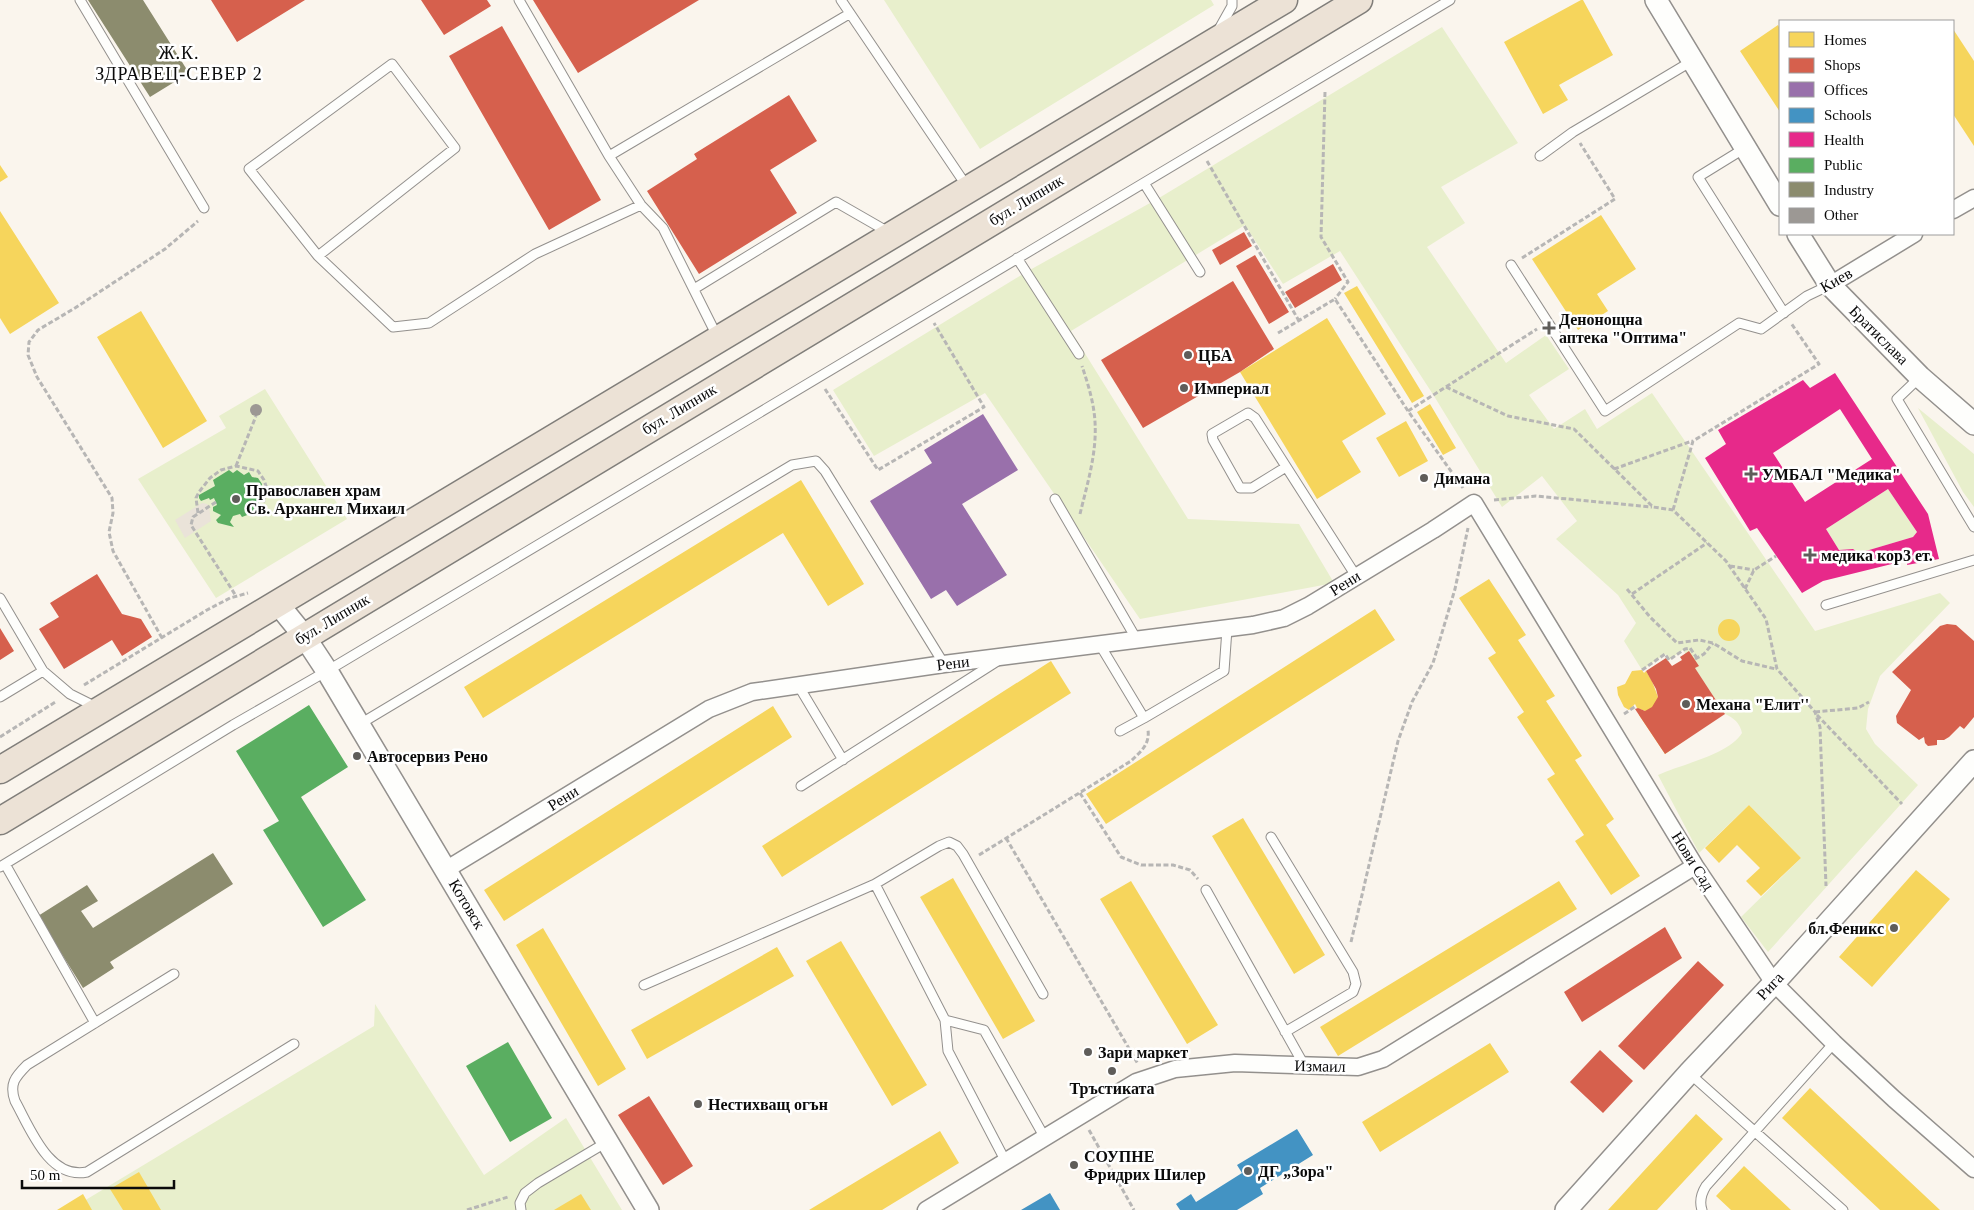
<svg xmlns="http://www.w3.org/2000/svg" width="1974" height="1210" viewBox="0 0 1974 1210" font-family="'Times New Roman',serif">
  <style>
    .green { fill: #e8efcc }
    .plaza { fill: #eae3d9 }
    .homes { fill: #f6d55c }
    .shops { fill: #d6604d }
    .offices { fill: #9970ab }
    .schools { fill: #4393c3 }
    .health { fill: #e7298a; fill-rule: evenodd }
    .public { fill: #5aae61 }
    .industry { fill: #8c8c6e }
    .building { fill: #9c9894 }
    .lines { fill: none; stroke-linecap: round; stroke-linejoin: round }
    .service-casing { stroke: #93908d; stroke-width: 11 }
    .minor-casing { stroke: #93908d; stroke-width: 19 }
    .tertiary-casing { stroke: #93908d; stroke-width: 24 }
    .primary-casing { stroke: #807e7a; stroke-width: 29 }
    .path { stroke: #b7b6b5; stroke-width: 3; stroke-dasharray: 5 2.5; stroke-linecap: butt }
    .service { stroke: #fefefc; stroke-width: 9 }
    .minor { stroke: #fefefc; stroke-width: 16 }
    .tertiary { stroke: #fefefc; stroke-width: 21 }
    .primary { stroke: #ece2d6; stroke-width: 26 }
    .poi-dot { fill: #5f5d5a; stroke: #fff; stroke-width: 2 }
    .labels { text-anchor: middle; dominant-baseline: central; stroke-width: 5; stroke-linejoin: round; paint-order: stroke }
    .street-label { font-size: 16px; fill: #0b0b0b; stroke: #fff }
    .poi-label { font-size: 16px; font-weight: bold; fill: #0b0b0b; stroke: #fff; text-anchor: start }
    .neighbourhood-label { font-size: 18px; letter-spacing: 1px; fill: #0b0b0b; stroke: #fff }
  </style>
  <rect width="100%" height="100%" fill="#faf5ed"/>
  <path class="green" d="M884 0H1211L1214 5 980 149Z
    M1442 27 1518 143 1441 187 1465 223 1427 247 1506 363 1546 335 1569 369 1529 395 1554 429 1585 409 1597 429 1652 393 1815 631 1940 593 1950 603 1880 676 1868 709 1866 729 1875 744 1918 785 1768 952 1741 917 1801 858 1749 805 1699 853 1658 775C1682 764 1728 755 1742 733 1740 723 1734 718 1725 714L1683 650 1669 660 1665 654 1642 670 1624 641 1636 623 1618 595 1556 539 1577 521 1542 476 1502 507 1434 396 1340 251 1283 284 1245 225 1071 331 1188 519 1299 524 1334 583 1140 619 985 393 874 456 833 390 1028 271 1159 198Z
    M265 389 347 519 216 598 138 479 226 428 219 416Z
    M1918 408 1974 454V507L1963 492Z
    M1888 489 1917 532 1913 537 1859 553 1853 549 1839 550 1826 529Z
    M375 1004 484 1175 566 1118 622 1210H69L374 1026Z"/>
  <path class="plaza" d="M202 503 207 504 209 506 211 521 185 538 175 520Z"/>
  <path class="homes" d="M1581 0H1583L1613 55 1559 85 1568 100 1543 114 1504 42Z
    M1778 25 1780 29V112L1740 51Z
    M1953 29 1974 61V146L1953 114Z
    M0 165 8 177 0 182Z
    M0 211 59 303 10 334 0 318Z
    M1601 215 1636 269 1597 294 1608 311 1578 330 1532 259Z
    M1357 286 1424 396 1412 403 1344 293Z
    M141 311 207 421 163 448 97 337Z
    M1327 318 1386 414 1342 441 1361 472 1317 499 1240 372Z
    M1430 404 1456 448 1443 455 1417 412Z
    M1406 421 1428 461 1399 477 1376 438Z
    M801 480 864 584 828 606 783 533 483 718 464 687Z
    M1489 579 1526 635 1518 640 1555 696 1546 701 1582 756 1575 760 1614 819 1606 825 1640 876 1611 895 1575 841 1584 835 1547 779 1555 774 1517 717 1524 712 1488 658 1496 653 1459 598Z
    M1375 609 1395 640 1106 824 1086 794Z
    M1718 630a11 11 0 1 1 22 0a11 11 0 1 1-22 0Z
    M1051 661 1071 693 782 877 762 846Z
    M1642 670 1644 673 1646 671 1652 681 1658 697 1670 703 1675 702 1679 705 1686 718 1687 723 1685 727 1691 736 1665 754 1639 715 1645 711 1637 708 1635 704 1629 710 1624 707 1618 695 1617 687 1625 684 1632 671Z
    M773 706 792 737 504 921 484 890Z
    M1749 805 1801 858 1761 896 1746 881 1760 868 1737 845 1719 863 1705 848Z
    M1243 818 1325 955 1294 974 1212 836Z
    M1916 870 1950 899 1872 987 1839 957Z
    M953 878 1035 1021 1003 1039 920 897Z
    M1131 881 1218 1025 1187 1044 1100 899Z
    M1559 881 1577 909 1338 1056 1320 1027Z
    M543 928 626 1069 598 1086 516 945Z
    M841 941 927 1085 892 1106 806 961Z
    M777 947 794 976 647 1059 631 1030Z
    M1490 1043 1509 1072 1380 1152 1362 1122Z
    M1810 1088 1940 1210H1880L1782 1118Z
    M1696 1114 1723 1139 1657 1210H1608Z
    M940 1131 959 1163 882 1210H809Z
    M1744 1166 1791 1210H1731L1716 1196Z
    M139 1172 161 1210H123L110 1189Z
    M83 1194 92 1210H57Z
    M581 1194 591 1210H554Z"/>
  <path class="shops" d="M211 0H305L237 42Z
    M421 0H487L491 6 444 35Z
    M533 0H699L578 73Z
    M502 26 601 200 549 230 449 56Z
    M789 95 817 141 770 170 797 213 699 274 647 191 697 159 694 154Z
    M1244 232 1252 246 1220 265 1212 250Z
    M1255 255 1289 312 1269 324 1236 266Z
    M1333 264 1342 280 1295 308 1285 292Z
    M1233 281 1274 349 1240 372 1143 428 1101 360Z
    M97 574 122 614 141 619 152 637 122 656 112 640 64 669 39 629 59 617 50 603Z
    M1947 624 1956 625 1974 641V717L1964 729 1960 726 1949 737 1944 740H1937V745L1928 746 1925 743 1924 737 1919 740 1897 723 1896 716 1911 690 1892 672 1940 626Z
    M0 628 14 651 0 660Z
    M1689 651 1699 666 1695 668 1725 714 1665 754 1635 709 1638 708 1645 711 1652 707 1658 697 1656 689 1646 671 1666 658 1672 666 1682 660 1680 657Z
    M1665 927 1682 958 1582 1022 1564 992Z
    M1698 961 1724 985 1644 1070 1618 1046Z
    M1600 1050 1633 1081 1603 1113 1570 1082Z
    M649 1096 693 1166 663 1185 618 1115Z"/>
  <path class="offices" d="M983 414 1018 470 962 504 1007 575 957 606 946 590 931 599 870 501 932 463 924 450Z"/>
  <path class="schools" d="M1297 1129 1313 1155 1260 1188 1263 1194 1237 1210H1180L1176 1204 1191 1194 1196 1202 1242 1173 1237 1165Z
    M1050 1193 1060 1210H1021Z"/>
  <path class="health" d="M1835 373 1928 514 1939 559 1907 565 1908 560 1823 581 1802 593 1757 528 1750 531 1705 458 1726 444 1718 430 1803 380 1810 388ZM1840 409 1872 459 1805 502 1773 453ZM1888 489 1917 532 1913 537 1859 553 1853 549 1839 550 1826 529Z"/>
  <path class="public" d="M229 470 233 473 237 470 244 475 249 472 252 477 258 478 262 484 261 490 255 493 259 500 257 511 253 512 254 515 251 516 250 514 242 517 240 514 233 516 230 522 234 527 218 523 216 520 221 515 213 511V507L217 505 214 498 210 500 209 498 201 501 199 498V495L215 486 213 480Z
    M309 705 348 767 301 797 366 900 323 927 263 830 279 821 236 751Z
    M508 1042 552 1118 510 1142 466 1066Z"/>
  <path class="industry" d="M88 0H143L189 73 150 97Z
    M213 853 233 884 110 962 114 968 83 988 38 916 87 885 98 901 81 911 93 928Z"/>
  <path class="building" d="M250 410a6 6 0 1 1 12 0a6 6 0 1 1-12 0Z"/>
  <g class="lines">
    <g class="service-casing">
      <path id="service" d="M80 0 204 208
        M519 0 609 156 641 205 663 228 718 338
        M841 0 968 188
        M1218 31 1232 6V0
        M1745 148 1698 177 1784 313
        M609 156 849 14
        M1540 156 1573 132 1692 61
        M1144 183 1200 272
        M318 256 455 148 392 64 249 169 318 256 393 327 429 323 535 254 641 205
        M1017 258 1079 354
        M1511 265 1605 411 1739 323 1761 329 1807 296 1830 285
        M694 289 836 202 890 233
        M1920 377 1897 399 1974 527
        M1286 467 1252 488H1240L1213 440 1212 434 1248 413 1255 418 1356 576
        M1055 499 1137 640
        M0 598 43 671
        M1826 605 1974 560
        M1100 645 1144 718 1224 671 1227 629
        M798 685 843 760
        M0 697 43 671 70 694 96 707
        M360 724 792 465 816 461 825 471 944 664
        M1120 731 1144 718
        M801 786 999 660
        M1271 837 1353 972 1356 984 1353 992 1285 1032
        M5 864 95 1023
        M0 867 233 725 327 671 1450 0
        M875 884 939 846 949 842 957 846 963 854 1043 994
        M1206 890 1304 1065
        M174 974 27 1065C15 1077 9 1084 15 1101 30 1128 49 1180 87 1172L294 1044
        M644 985 875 884 945 1020 948 1051 1006 1162
        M945 1020 984 1030 1045 1138
        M1689 1073 1843 1210
        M521 1210 520 1203 525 1193 538 1183 607 1142
        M1702 1210C1699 1201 1701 1194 1706 1186L1834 1043"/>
    </g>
    <g class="minor-casing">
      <path id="minor" d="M1953 210 1974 198
        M1830 285 1914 234
        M447 869 709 709 752 692 944 664 1253 625 1284 618 1308 606 1433 530 1474 503 1695 866 1774 983 1834 1043 1894 1099 1974 1169
        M926 1210 1136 1082 1175 1069 1235 1063 1358 1067 1383 1059 1695 866"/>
    </g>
    <g class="tertiary-casing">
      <path id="tertiary" d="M1656 0 1780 205
        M1798 234 1830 285 1920 377 1974 424
        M278 604 304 636 327 671 648 1210
        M1566 1210 1689 1073 1774 983 1974 761"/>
    </g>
    <g class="primary-casing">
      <path id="primary" d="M0 770 1284 0
        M0 821 1359 0"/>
    </g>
    <path class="path" d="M1325 92 1321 237 1348 282 1335 299
      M1207 161 1299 321
      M1522 258 1615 199 1580 143
      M1278 333 1335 299 1408 411 1463 488
      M1446 387 1508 416 1574 429 1653 507 1673 510 1726 561 1766 619 1777 669 1815 712 1820 727 1826 886
      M825 389 878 470 984 407 934 323
      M1408 411 1537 329
      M236 466 256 416
      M1614 469 1692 441
      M1494 500 1536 496 1652 507
      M216 502 193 517 191 525 236 596
      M1673 510 1693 441 1819 364 1791 323
      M198 513 196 498 199 492 210 478 221 470 236 466 258 471 264 480 266 486 263 506 258 514 255 512
      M1080 514C1087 485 1097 453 1095 422 1094 403 1088 384 1082 366
      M1730 566 1754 570
      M1627 589 1650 617 1677 643 1699 640 1713 643 1742 661 1776 669
      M1745 589 1754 570 1776 556
      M1632 594 1707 543
      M162 638 113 551 109 532 113 513 112 498 37 377 28 355 29 342 38 330 75 308 165 249 198 221
      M1695 659 1704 654 1713 643
      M1642 670 1665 654 1669 660 1685 649 1690 648 1697 658
      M84 685 207 610 230 598 248 593
      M1815 712 1858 708 1869 702
      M1624 714 1636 706
      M1817 715 1902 804
      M0 737 57 701
      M1080 793 1121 857 1141 865H1173L1190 870 1198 879
      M1006 838 1138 1064
      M979 855 1131 761C1140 752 1150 745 1148 730
      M1351 942 1398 741 1412 702 1433 663 1455 589 1468 528
      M1089 1130 1134 1210
      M467 1210 508 1197"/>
    <use href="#service" class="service"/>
    <use href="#minor" class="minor"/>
    <use href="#tertiary" class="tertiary"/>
    <use href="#primary" class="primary"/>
  </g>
  <g class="poi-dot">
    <path d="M1546.5 320.5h5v5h5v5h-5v5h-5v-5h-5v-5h5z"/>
    <circle cx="1188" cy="355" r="5"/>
    <circle cx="1184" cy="388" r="5"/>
    <path d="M1748.5 466.5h5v5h5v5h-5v5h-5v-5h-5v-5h5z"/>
    <circle cx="1424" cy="478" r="5"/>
    <circle cx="236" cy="499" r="5"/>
    <path d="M1807.5 547.5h5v5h5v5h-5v5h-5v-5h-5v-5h5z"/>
    <circle cx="1686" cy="704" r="5"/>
    <circle cx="357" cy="756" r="5"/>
    <circle cx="1894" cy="928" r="5"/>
    <circle cx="1088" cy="1052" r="5"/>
    <circle cx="1112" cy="1071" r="5"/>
    <circle cx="698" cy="1104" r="5"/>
    <circle cx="1074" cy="1165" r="5"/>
    <circle cx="1248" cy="1171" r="5"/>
  </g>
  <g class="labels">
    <g class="street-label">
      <text transform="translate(1026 200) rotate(-31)">бул. Липник</text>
      <text transform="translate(1836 280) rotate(-30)">Киев</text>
      <text transform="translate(1879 335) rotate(45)">Братислава</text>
      <text transform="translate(679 409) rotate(-31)">бул. Липник</text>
      <text transform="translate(1345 583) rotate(-32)">Рени</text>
      <text transform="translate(332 619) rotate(-31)">бул. Липник</text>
      <text transform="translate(953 663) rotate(-7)">Рени</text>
      <text transform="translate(563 798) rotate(-32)">Рени</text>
      <text transform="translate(1693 861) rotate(58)">Нови Сад</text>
      <text transform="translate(467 904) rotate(59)">Котовск</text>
      <text transform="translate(1770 986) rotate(-47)">Рига</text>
      <text transform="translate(1320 1066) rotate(1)">Измаил</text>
    </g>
    <g class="poi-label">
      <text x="1559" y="319">Денонощна<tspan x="1559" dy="18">аптека "Оптима"</tspan></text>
      <text x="1198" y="355">ЦБА</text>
      <text x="1194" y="388">Империал</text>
      <text x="1762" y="474">УМБАЛ "Медика"</text>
      <text x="1434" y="478">Димана</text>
      <text x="246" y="490">Православен храм<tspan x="246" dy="18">Св. Архангел Михаил</tspan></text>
      <text x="1821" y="555">медика кор3 ет.</text>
      <text x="1696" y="704">Механа "Елит''</text>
      <text x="367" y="756">Автосервиз Рено</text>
      <text x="1884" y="928" text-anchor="end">бл.Феникс</text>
      <text x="1098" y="1052">Зари маркет</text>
      <text x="1112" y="1088" text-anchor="middle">Тръстиката</text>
      <text x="708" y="1104">Нестихващ огън</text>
      <text x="1084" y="1156">СОУПНЕ<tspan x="1084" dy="18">Фридрих Шилер</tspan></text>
      <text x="1258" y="1171">ДГ „Зора"</text>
    </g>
    <g class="neighbourhood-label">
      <text x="179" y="53">Ж.К.<tspan x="179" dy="21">ЗДРАВЕЦ-СЕВЕР 2</tspan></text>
    </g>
  </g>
  <rect x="1779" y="20" width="175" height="215" fill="#ffffff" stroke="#9d9d9d"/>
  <rect x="1789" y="32" width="25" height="15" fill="#f6d55c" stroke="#9d9d9d"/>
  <text x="1824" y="45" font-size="15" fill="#0b0b0b">Homes</text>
  <rect x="1789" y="58" width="25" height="15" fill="#d6604d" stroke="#9d9d9d"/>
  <text x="1824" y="70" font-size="15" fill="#0b0b0b">Shops</text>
  <rect x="1789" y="82" width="25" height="15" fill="#9970ab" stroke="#9d9d9d"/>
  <text x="1824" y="95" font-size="15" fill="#0b0b0b">Offices</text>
  <rect x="1789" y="108" width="25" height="15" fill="#4393c3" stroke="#9d9d9d"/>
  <text x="1824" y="120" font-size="15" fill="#0b0b0b">Schools</text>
  <rect x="1789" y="132" width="25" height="15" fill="#e7298a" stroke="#9d9d9d"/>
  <text x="1824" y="145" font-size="15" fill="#0b0b0b">Health</text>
  <rect x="1789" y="158" width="25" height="15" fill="#5aae61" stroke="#9d9d9d"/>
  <text x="1824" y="170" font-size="15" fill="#0b0b0b">Public</text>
  <rect x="1789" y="182" width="25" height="15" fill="#8c8c6e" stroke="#9d9d9d"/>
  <text x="1824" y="195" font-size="15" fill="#0b0b0b">Industry</text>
  <rect x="1789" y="208" width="25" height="15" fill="#9c9894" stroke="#9d9d9d"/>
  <text x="1824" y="220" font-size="15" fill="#0b0b0b">Other</text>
  <path d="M22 1180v8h152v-8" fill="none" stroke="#0b0b0b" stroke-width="2.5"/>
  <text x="30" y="1180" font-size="15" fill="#0b0b0b" stroke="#ffffff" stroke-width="4" paint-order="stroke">50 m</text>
</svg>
